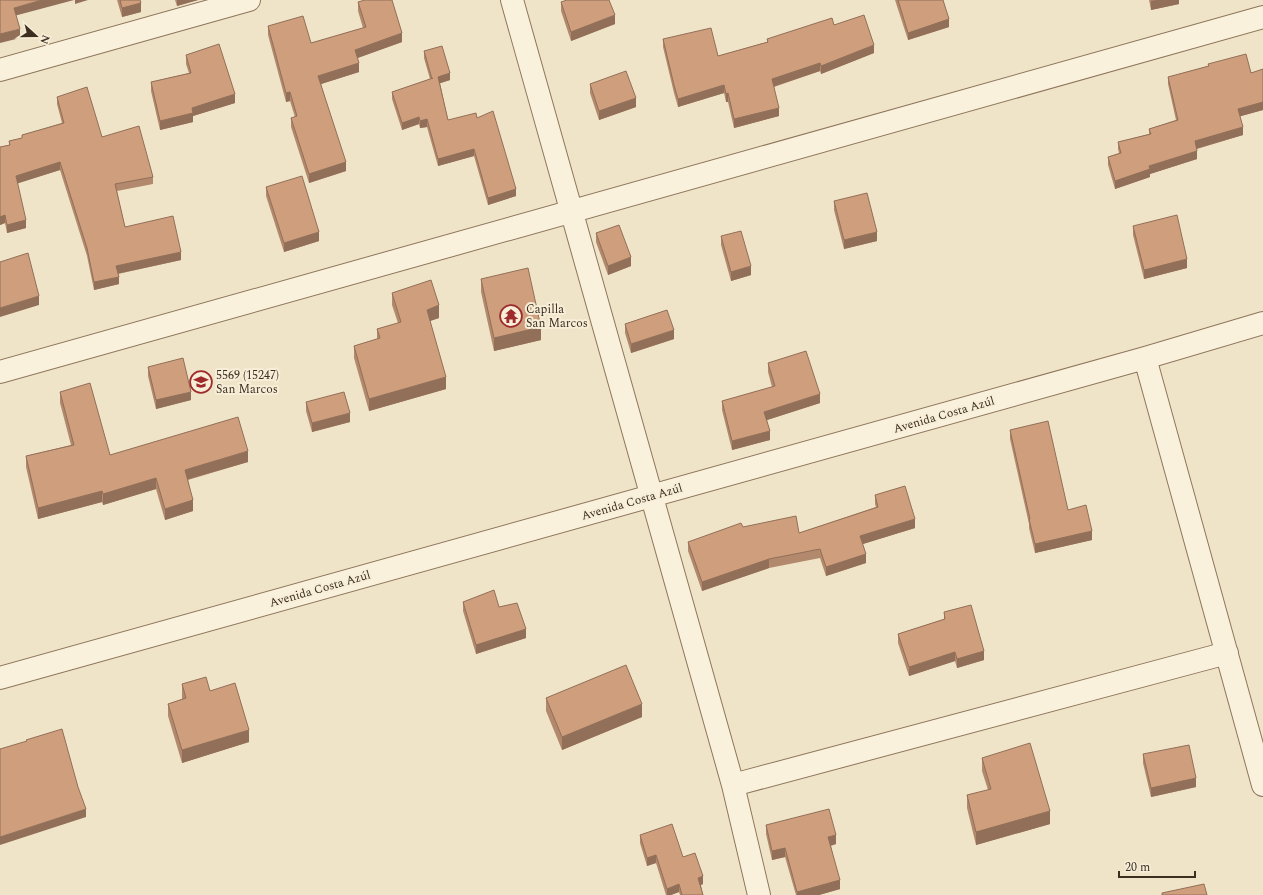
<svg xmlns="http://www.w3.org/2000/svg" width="1263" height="895" viewBox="0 0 1263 895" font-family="Spectral,serif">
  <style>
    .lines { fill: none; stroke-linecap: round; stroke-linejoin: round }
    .street-casing { stroke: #8d765c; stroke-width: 24 }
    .street { stroke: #faf1dc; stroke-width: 22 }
    .wall { fill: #b2896c }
    .shaded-wall { fill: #916f58 }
    .building { fill: #cf9f7d; stroke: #916f58 }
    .labels { text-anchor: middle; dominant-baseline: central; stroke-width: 4; stroke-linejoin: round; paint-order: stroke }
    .poi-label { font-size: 12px; fill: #3d2e20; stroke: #f7eed8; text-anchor: start }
    .street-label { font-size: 12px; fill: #3d2e20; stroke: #f7eed8 }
  </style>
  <rect width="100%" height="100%" fill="#f0e4c8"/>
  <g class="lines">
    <g class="street-casing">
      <path id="street" d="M512 0 733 785 759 895
        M0 70 249 0
        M1145 358 1263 785
        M0 372 1263 17
        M0 678 1145 358 1263 323
        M733 785 1227 653"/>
    </g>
    <use href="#street" class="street"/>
  </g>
  <path class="wall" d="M117 0H140L141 12 122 17Z
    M175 0H198L177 6Z
    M895 0H943L949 27 908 40Z
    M1149 0H1179V4L1151 10Z
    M358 2 402 42 357 58 359 72 321 84 346 171 309 183 291 127V118L295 117 290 101 286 102 268 35V26L311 43 363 28 358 11Z
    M561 2 615 24 571 41 561 11Z
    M834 25 874 53 821 74 820 71 774 87 779 116 734 128 728 102H726L724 93 678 107 674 93 663 47V39L718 56 767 42V39Z
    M424 51 450 80 440 83 448 120 477 118 516 196 488 205 474 156 438 166 427 127 420 128 419 124 402 130 392 99V92L430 79 424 58Z
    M186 55 235 103 193 116V122L160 130 151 91V82L189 73 186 64Z
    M1208 64 1251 73 1263 69V110L1240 116 1243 135 1197 149V159L1150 174V177L1115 189 1108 165V157L1119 153 1118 149V142L1149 134V129L1176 120 1168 84V77L1208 66Z
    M590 84 636 107 599 120 590 93Z
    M57 97 102 137 153 177V184L117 191 125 227 181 260 118 274 119 284 94 290 87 256 60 170 17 183 26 228 7 233 5 223 0 225V147L9 145V141L22 138V135L62 123 57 104Z
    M266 187 319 241 284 252 266 196Z
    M834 201 877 241 844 249 834 210Z
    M1133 226 1187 268 1144 279 1133 235Z
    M596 233 631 266 608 275 596 242Z
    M721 236 751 275 731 281 721 245Z
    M481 279 541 340 494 351 481 292Z
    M392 293 439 318 430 321 446 389 369 411 354 358V346L377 339V329L398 323 392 305Z
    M625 324 674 339 631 353 625 333Z
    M768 363 820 403 767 420 770 440 732 450 722 410V401L772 387 768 372Z
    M148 367 191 400 156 409 148 376Z
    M60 392 110 455 248 462 188 480 193 511 165 520 156 489 103 505 102 502 38 519 26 467V456L71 445 60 403Z
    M306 402 350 422 312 432 306 411Z
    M1010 430 1068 510 1092 540 1035 553 1029 528V524L1010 439Z
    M875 495 915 528 862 544 866 563 826 576 820 558 769 568 702 591 688 551V542L743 527 799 533 876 507 875 504Z
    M463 602 499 607 526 638 476 654 463 611Z
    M944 612 984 660 957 668 955 661 909 676 898 643V634L944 619Z
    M182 684 210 691 249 742 182 763 168 716V704L182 699Z
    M546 698 642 717 562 750 546 711Z
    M1143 754 1196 787 1151 797 1143 763Z
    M982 758 1050 824 976 845 967 808V795L988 790 982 771Z
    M766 825 836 844 831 846 840 889 819 895H796L785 857 772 860 766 834Z
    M640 835 683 857 703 884 701 885 703 895H680L679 892 671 895H666L656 863 647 866 640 843Z"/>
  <path class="shaded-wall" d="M42 0H74L14 16V8Z
    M75 0H88L75 4Z
    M177 0H198L177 6Z
    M1157 0H1179V4L1151 10V1Z
    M141 3V12L122 17V8Z
    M615 15V24L571 41V32Z
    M949 19V27L908 40V33Z
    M20 29V38L0 43V34Z
    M402 33V42L355 59V50Z
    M874 45V53L821 74V66Z
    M359 63V72L318 85V76Z
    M820 63V71L772 87V79Z
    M450 73V80L438 84V77Z
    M724 85V93L678 107V99Z
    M290 92V101L286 102V93Z
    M728 93V102H726V94Z
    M235 94V103L193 116V122L160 130V121L192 108Z
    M636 98V107L599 120V111Z
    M1263 102V110L1238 117V109Z
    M779 108V116L734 128V119Z
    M419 117V124L402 130V123Z
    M427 119V127L420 128V121Z
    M1243 127V135L1195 149V141Z
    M474 149V156L438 166V159Z
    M1197 151V159L1150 174V177L1115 189V181L1149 166Z
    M60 162V170L16 184V176Z
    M346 162V171L309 183V174Z
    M516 189V196L488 205V198Z
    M5 215V223L0 225V217Z
    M26 220V228L7 233V225Z
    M319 232V241L284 252V243Z
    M877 232V241L844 249V240Z
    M181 252V260L116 274V266Z
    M631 257V266L608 275V266Z
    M1187 259V268L1144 279V270Z
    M751 266V275L731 281V272Z
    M119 277V284L94 290V282Z
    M39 296V305L0 317V308Z
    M439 305V318L427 322V310Z
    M541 327V340L494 351V338Z
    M674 330V339L631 353V344Z
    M446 377V389L369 411V399Z
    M191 392V400L156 409V400Z
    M820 394V403L764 421V412Z
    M350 413V422L312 432V423Z
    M770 431V440L732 450V441Z
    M248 451V462L185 480V470Z
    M156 478V489L103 505V494Z
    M102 491V502L38 519V508Z
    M193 500V511L165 520V509Z
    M915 519V528L860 545V536Z
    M1092 531V540L1035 553V544Z
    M866 554V563L826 576V567Z
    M769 559V568L702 591V582Z
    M526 629V638L476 654V645Z
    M984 651V660L957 668V659Z
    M955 652V661L909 676V667Z
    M642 704V717L562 750V737Z
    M249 730V742L182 763V750Z
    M1196 778V787L1151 797V788Z
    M86 809V817L0 845V837Z
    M1050 811V824L976 845V832Z
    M836 835V844L828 846V837Z
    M785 848V857L772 860V851Z
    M656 855V863L647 866V858Z
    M703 876V884L698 886V878Z
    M840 880V889L819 895H797V892Z
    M679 884V892L671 895H667V889Z"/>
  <path class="building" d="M0 0H42L14 8 20 29 0 34Z
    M120 0H140L141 3 122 8Z
    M365 0H392L402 33 355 50 359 63 318 76 346 162 309 174 291 118 297 116 290 92 286 93 268 26 303 16 311 43 366 27 358 2Z
    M567 0H609L615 15 571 32 561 2Z
    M898 0H943L949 19 908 33Z
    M864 15 874 45 821 66 820 63 772 79 779 108 734 119 728 93 726 94 724 85 678 99 674 85 663 39 711 28 718 56 768 42 767 39 832 18 834 25Z
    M219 44 235 94 192 108 193 113 160 121 151 82 191 73 186 55Z
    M442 46 450 73 438 77 448 120 476 113 477 118 493 111 516 189 488 198 474 149 438 159 427 119 420 121 419 117 402 123 392 92 433 78 432 79 424 51Z
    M1246 54 1251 73 1263 69V102L1238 109 1243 127 1195 141 1197 151 1149 166 1150 169 1115 181 1108 157 1121 153 1118 142 1151 134 1149 129 1178 120 1168 77 1209 66 1208 64Z
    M626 71 636 98 599 111 590 84Z
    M87 87 102 137 139 126 153 177 115 184 125 227 173 216 181 252 116 266 119 277 94 282 87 248 60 162 16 176 26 220 7 225 5 215 0 217V147L10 145 9 141 22 138V135L64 123 57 97Z
    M302 176 319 232 284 243 266 187Z
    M867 193 877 232 844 240 834 201Z
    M1177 215 1187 259 1144 270 1133 226Z
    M619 225 631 257 608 266 596 233Z
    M741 231 751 266 731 272 721 236Z
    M28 253 39 296 0 308V262Z
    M528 268 541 327 494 338 481 279Z
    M431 280 439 305 427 310 446 377 369 399 354 346 380 338 377 329 401 322 392 293Z
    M667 310 674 330 631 344 625 324Z
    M806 351 820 394 764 412 770 431 732 441 722 401 775 386 768 363Z
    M183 358 191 392 156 400 148 367Z
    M90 383 110 455 238 417 248 451 185 470 193 500 165 509 156 478 103 494 102 491 38 508 26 456 74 445 60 392Z
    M344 392 350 413 312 423 306 402Z
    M1048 421 1068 510 1086 505 1092 531 1035 544 1029 519H1030L1010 430Z
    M905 486 915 519 860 536 866 554 826 567 820 549 769 559 702 582 688 542 741 523 743 527 796 516 799 533 878 507 875 495Z
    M494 590 499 607 517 603 526 629 476 645 463 602Z
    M971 605 984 651 957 659 955 652 909 667 898 634 945 619 944 612Z
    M626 665 642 704 562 737 546 698Z
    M206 677 210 691 235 683 249 730 182 750 168 704 186 698 182 684Z
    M62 729 78 787 86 809 0 837V749L27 741 26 740Z
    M1030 743 1050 811 976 832 967 795 991 789 982 758Z
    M1189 745 1196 778 1151 788 1143 754Z
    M829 809 836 835 828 837 840 880 797 892 785 848 772 851 766 825Z
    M672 824 683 857 695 853 703 876 698 878 703 895H682L679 884 667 889 656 855 647 858 640 835Z
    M1204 884 1207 895H1162V893Z"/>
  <defs>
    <g id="temple-ring" transform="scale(1.15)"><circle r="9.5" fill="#f7eed8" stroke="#9e2a2b" stroke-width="1.5"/><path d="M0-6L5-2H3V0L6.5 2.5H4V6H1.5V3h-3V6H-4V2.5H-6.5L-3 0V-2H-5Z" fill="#9e2a2b"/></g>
    <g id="school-ring" transform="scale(1.15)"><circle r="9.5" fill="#f7eed8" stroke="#9e2a2b" stroke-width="1.5"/><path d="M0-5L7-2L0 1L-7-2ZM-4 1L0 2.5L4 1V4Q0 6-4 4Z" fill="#9e2a2b"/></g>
  </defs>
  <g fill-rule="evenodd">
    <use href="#temple-ring" x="511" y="316"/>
    <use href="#school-ring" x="201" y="382"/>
  </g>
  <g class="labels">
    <g class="poi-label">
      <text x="526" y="309">Capilla<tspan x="526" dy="14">San Marcos</tspan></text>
      <text x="216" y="375">5569 (15247)<tspan x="216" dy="14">San Marcos</tspan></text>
    </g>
    <g class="street-label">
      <text transform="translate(944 415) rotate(-16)">Avenida Costa Azúl</text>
      <text transform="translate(632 502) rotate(-16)">Avenida Costa Azúl</text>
      <text transform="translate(320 589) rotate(-16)">Avenida Costa Azúl</text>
    </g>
  </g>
  <g transform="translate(36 36) rotate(111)" stroke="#f7eed8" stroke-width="3" paint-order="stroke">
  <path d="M0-3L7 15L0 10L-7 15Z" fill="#3d2e20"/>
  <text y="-6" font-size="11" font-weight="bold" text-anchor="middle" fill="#3d2e20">N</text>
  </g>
  <path d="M1119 871v6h76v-6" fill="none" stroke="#3d2e20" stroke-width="2"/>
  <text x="1125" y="871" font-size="12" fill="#3d2e20" stroke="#f7eed8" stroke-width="3" paint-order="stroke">20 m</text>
</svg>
